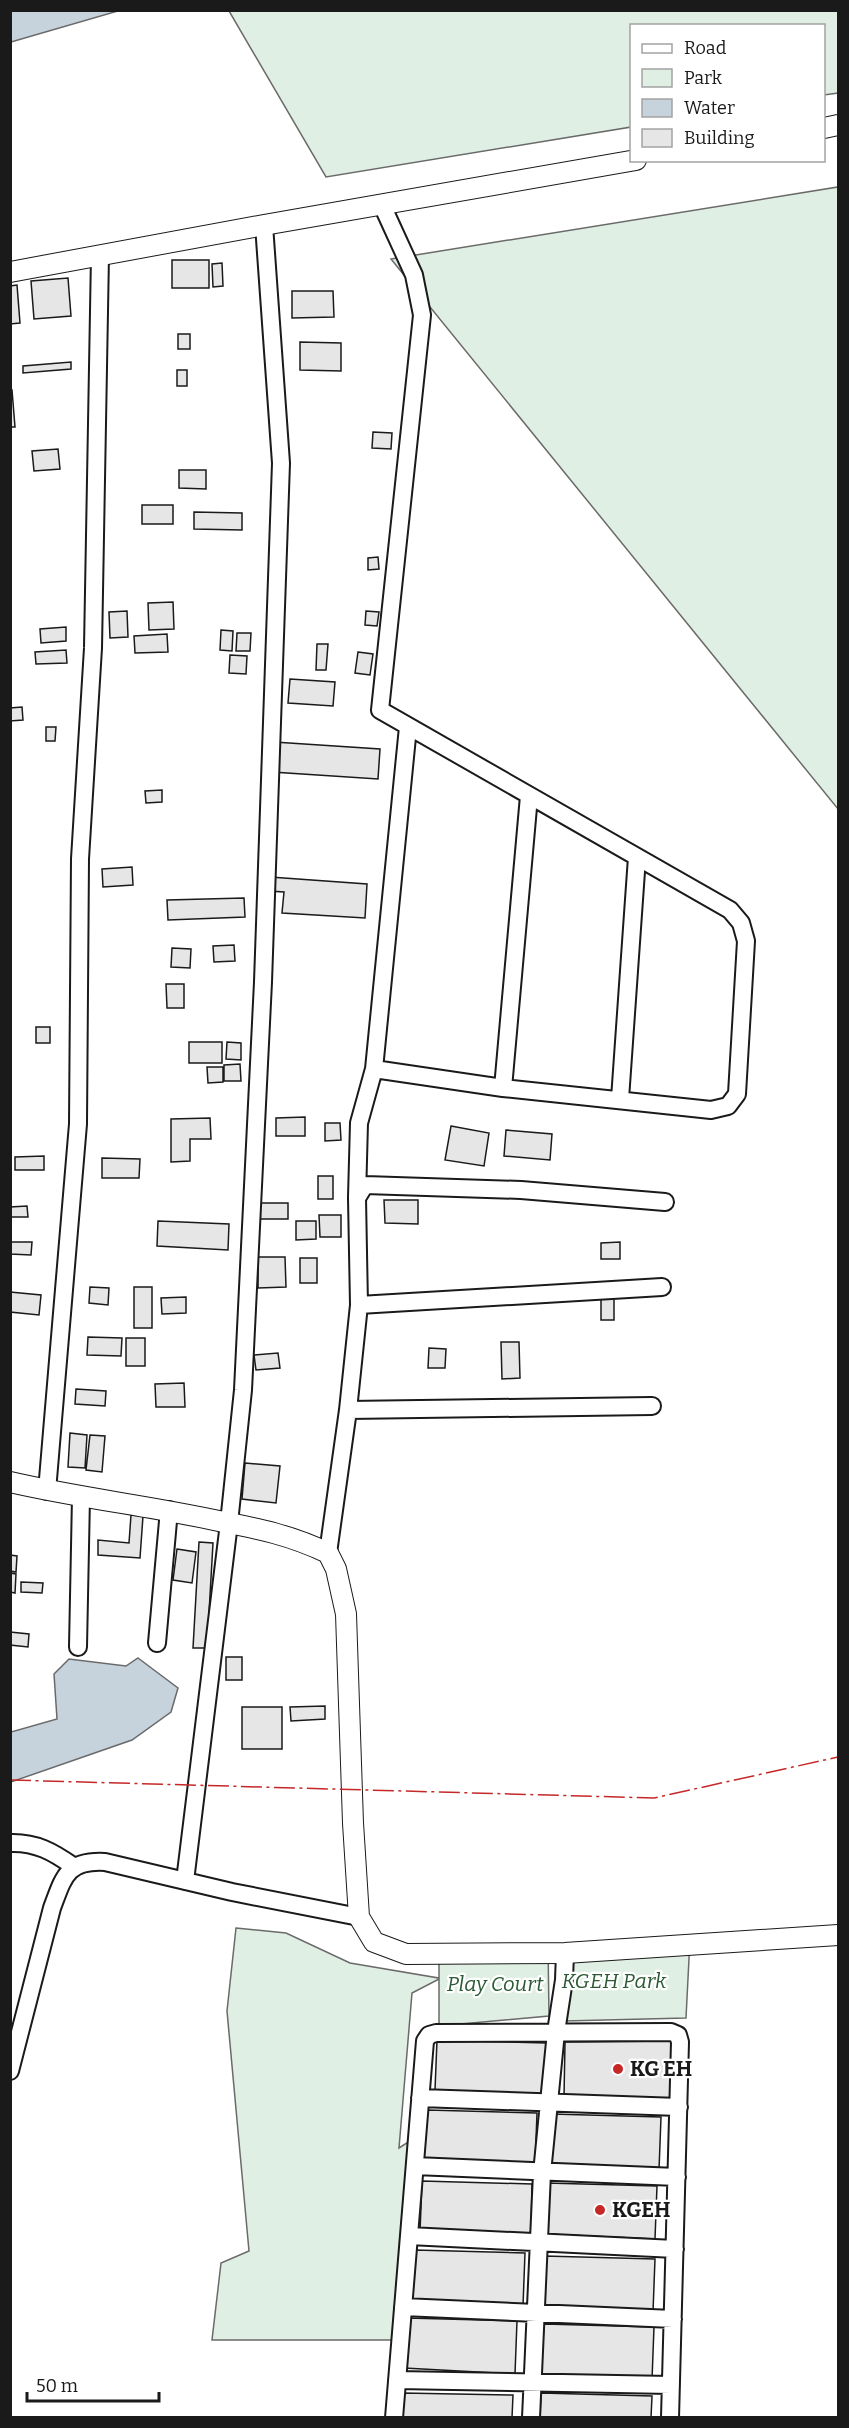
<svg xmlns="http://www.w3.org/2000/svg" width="849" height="2428" viewBox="0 0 849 2428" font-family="Bitter,serif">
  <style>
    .green { fill: #e0efe3; stroke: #6a6a6a; stroke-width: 1.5 }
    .water { fill: #c6d2dc; stroke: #6a6a6a; stroke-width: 1.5 }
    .building { fill: #e6e6e6; stroke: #1a1a1a; stroke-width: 1.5 }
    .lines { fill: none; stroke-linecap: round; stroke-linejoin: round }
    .minor-casing { stroke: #1a1a1a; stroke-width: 20 }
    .tertiary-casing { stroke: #1a1a1a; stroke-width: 22 }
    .minor { stroke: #fff; stroke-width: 16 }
    .tertiary { stroke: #fff; stroke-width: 20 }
    .power { stroke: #c62828; stroke-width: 1.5; stroke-dasharray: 21 4.5 3 4.5; stroke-linecap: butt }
    .poi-dot { fill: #c62828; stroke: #fff; stroke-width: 2 }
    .labels { text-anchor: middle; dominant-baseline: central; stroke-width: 4.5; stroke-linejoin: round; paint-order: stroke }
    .park-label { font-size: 21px; font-style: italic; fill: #2b5a34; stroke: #fff }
    .poi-label { font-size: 21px; font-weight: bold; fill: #1a1a1a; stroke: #fff; text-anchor: start }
  </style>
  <rect width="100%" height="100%" fill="#fff"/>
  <path class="green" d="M229 11H838V93L824 95V26H632L631 127 326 177Z
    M838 187V809L391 259Z
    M236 1928 286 1933 350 1963 439 1978V1951L548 1944 549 2016 439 2026V1979L412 1993 399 2148 413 2139 395 2340H212L221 2263 249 2251 227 2011Z
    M690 1939 686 2018 564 2021 565 1944Z"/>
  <path class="water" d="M11 10H118V11L11 42Z
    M138 1658 178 1688 171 1712 132 1740 11 1782V1732L57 1719 54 1674 69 1659 126 1666Z"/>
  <path class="building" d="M172 260H209V288H172Z
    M222 263 223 286 213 287 212 264Z
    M68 278 71 316 34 319 31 281Z
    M17 285 20 323 10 324V286Z
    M292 291H333L334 317 292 318Z
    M178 334H190V349H178Z
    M300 342 341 343V371L300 370Z
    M71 362V369L23 373V366Z
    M177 370H187V386H177Z
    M10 390H12L15 427H10Z
    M373 432 392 433 391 449 372 448Z
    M58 449 60 469 34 471 32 451Z
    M179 470H206V489L179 488Z
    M142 505H173V524H142Z
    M194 512 242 513V530L194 529Z
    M378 557 379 569 368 570V558Z
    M173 602 174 629 149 630 148 603Z
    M127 611 128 637 110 638 109 612Z
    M366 611 379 612 377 626 365 625Z
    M66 627V641L41 643 40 629Z
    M221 630 233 631 232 651 220 650Z
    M237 633H251L250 651H236Z
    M167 634 168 652 135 653 134 636Z
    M317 644H328L326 670H316Z
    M66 650 67 663 36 664 35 652Z
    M358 652 373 654 370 675 355 673Z
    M230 655 247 656 246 674 229 673Z
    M290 679 335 682 333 706 288 703Z
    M22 707 23 720 10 721V708Z
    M46 727H56L55 741H46Z
    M274 742 380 749 378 779 272 772Z
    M162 790V802L146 803 145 791Z
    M132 867 133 885 103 887 102 869Z
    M270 877 367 884 365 918 282 913 284 892 269 891Z
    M244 898 245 917 168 920 167 900Z
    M234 945 235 961 214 962 213 946Z
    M172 948 191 949 190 968 171 967Z
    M166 984H184V1008H167Z
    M36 1027H50V1043H36Z
    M189 1042H222V1063H189Z
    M227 1042 241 1043V1060L226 1059Z
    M240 1064 241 1081H224V1065Z
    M207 1067H223V1082L208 1083Z
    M305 1117V1136H276V1118Z
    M210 1118 211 1139H190V1161L171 1162V1119Z
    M325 1123H340L341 1140 325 1141Z
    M451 1126 489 1133 484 1166 445 1160Z
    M506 1130 552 1134 550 1160 504 1156Z
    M44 1156V1170H15V1157Z
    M102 1158 140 1159 139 1178H102Z
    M318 1176H333V1199H318Z
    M384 1200H418V1224L385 1223Z
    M255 1203H288V1219H256Z
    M27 1206 28 1217H10V1207Z
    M319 1215H341V1237H320Z
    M158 1221 229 1224 228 1250 157 1246Z
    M296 1221H316V1239L296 1240Z
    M10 1242H32L31 1255 10 1254Z
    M620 1242V1259H601V1243Z
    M258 1257H285L286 1287 258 1288Z
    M300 1258H317V1283H300Z
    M90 1287 109 1288 108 1305 89 1303Z
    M134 1287H152V1328H134Z
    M10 1292 41 1295 39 1315 10 1312Z
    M186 1297V1313L162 1314 161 1298Z
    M601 1298H614V1320H601Z
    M88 1337 122 1338 121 1356 87 1355Z
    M126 1338H145V1366H126Z
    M501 1342H519L520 1378 502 1379Z
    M429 1348 446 1349 445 1368H428Z
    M278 1353 280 1368 256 1370 254 1355Z
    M184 1383 185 1407H156L155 1384Z
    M76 1389 106 1391 105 1406 75 1404Z
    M70 1433 87 1435 85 1468 68 1467Z
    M90 1435 105 1436 102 1472 86 1470Z
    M245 1463 280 1466 276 1503 242 1499Z
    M131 1515 143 1516 140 1558 98 1555V1540L129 1543Z
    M199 1542 213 1543 207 1648H193Z
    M177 1549 196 1552 192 1583 173 1580Z
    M10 1555 17 1556 16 1572 10 1571Z
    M10 1573 16 1574 15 1593 10 1592Z
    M21 1582 43 1583 42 1593 21 1592Z
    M10 1632 29 1634 28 1647 10 1645Z
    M226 1657H242V1680H226Z
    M325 1706V1719L291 1721 290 1707Z
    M242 1707H282V1749H242Z
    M437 2040 547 2043 545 2095 435 2090Z
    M673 2041 672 2098 564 2097 565 2042Z
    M427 2110 537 2113 535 2166 424 2161Z
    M551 2114 661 2117 659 2170 548 2164Z
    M422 2181 532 2184 531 2237 420 2232Z
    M546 2183 657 2186 655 2239 544 2234Z
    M414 2250 525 2253 523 2306 412 2300Z
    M544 2256 655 2259 653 2312 542 2306Z
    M407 2318 517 2321 515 2374 404 2368Z
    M544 2324 654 2327 652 2380 541 2375Z
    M402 2393 513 2395 512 2418H401Z
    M541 2393 652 2396 651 2418H540Z"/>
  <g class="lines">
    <g class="minor-casing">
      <path id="minor" d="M374 1069 503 1088 711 1110 728 1106 737 1094 746 941 741 923 730 910 380 710 422 315 414 275 382 205
        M503 1088 529 796
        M620 1099 637 857
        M357 1197 359 1123 374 1069 408 727
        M359 1305 662 1287
        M348 1410 652 1406
        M47 1491 78 1124 80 859 93 648 100 255
        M328 1553 348 1410 359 1305 357 1198 365 1185 521 1190 665 1202
        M157 1643 169 1510
        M78 1647 81 1497
        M10 1843C36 1842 53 1852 73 1866
        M185 1881 229 1523 243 1390 263 982 281 463 264 225
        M10 2071 52 1908C64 1876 67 1860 105 1862L232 1892 359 1917
        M420 2098 679 2107
        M415 2166 677 2177
        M409 2236 675 2249
        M403 2307 673 2319
        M397 2380 671 2385
        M394 2418 425 2041 429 2035 436 2033 671 2032 678 2035 680 2042 670 2418
        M531 2418 542 2173 556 2032 564 1980 565 1953"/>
    </g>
    <g class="tertiary-casing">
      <path id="tertiary" d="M824 128 838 125
        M10 272 264 225 636 160
        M10 1482C79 1498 150 1506 219 1521 260 1529 290 1535 328 1553L336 1569 346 1614 353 1823 359 1917 374 1942 406 1954 565 1953 838 1935"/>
    </g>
    <use href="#minor" class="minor"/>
    <use href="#tertiary" class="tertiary"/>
    <path class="power" d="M10 1780 654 1798 838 1757"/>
  </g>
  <g class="poi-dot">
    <circle cx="618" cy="2069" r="6"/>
    <circle cx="600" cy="2210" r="6"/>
  </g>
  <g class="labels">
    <g class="park-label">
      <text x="614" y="1981">KGEH Park</text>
      <text x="495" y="1984">Play Court</text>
    </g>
    <g class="poi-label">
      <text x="630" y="2069">KG EH</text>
      <text x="612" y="2210">KGEH</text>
    </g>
  </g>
  <rect width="849" height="2428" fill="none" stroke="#1a1a1a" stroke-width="24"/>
  <rect x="630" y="24" width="195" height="138" fill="#ffffff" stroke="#a3a3a3" stroke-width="1.5"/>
  <rect x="642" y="44" width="30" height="9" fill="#ffffff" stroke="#a3a3a3" stroke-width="1.5"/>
  <text x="684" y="54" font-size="18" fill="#1a1a1a">Road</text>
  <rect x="642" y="69" width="30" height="18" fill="#e0efe3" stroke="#a3a3a3" stroke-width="1.5"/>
  <text x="684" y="84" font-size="18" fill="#1a1a1a">Park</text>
  <rect x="642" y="99" width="30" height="18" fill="#c6d2dc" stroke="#a3a3a3" stroke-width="1.5"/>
  <text x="684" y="114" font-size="18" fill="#1a1a1a">Water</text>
  <rect x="642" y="129" width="30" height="18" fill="#e6e6e6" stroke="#a3a3a3" stroke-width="1.5"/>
  <text x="684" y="144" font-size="18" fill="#1a1a1a">Building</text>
  <path d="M27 2392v9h132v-9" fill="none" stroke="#1a1a1a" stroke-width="3"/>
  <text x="36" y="2392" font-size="18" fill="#1a1a1a" stroke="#ffffff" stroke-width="4.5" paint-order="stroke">50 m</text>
</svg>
